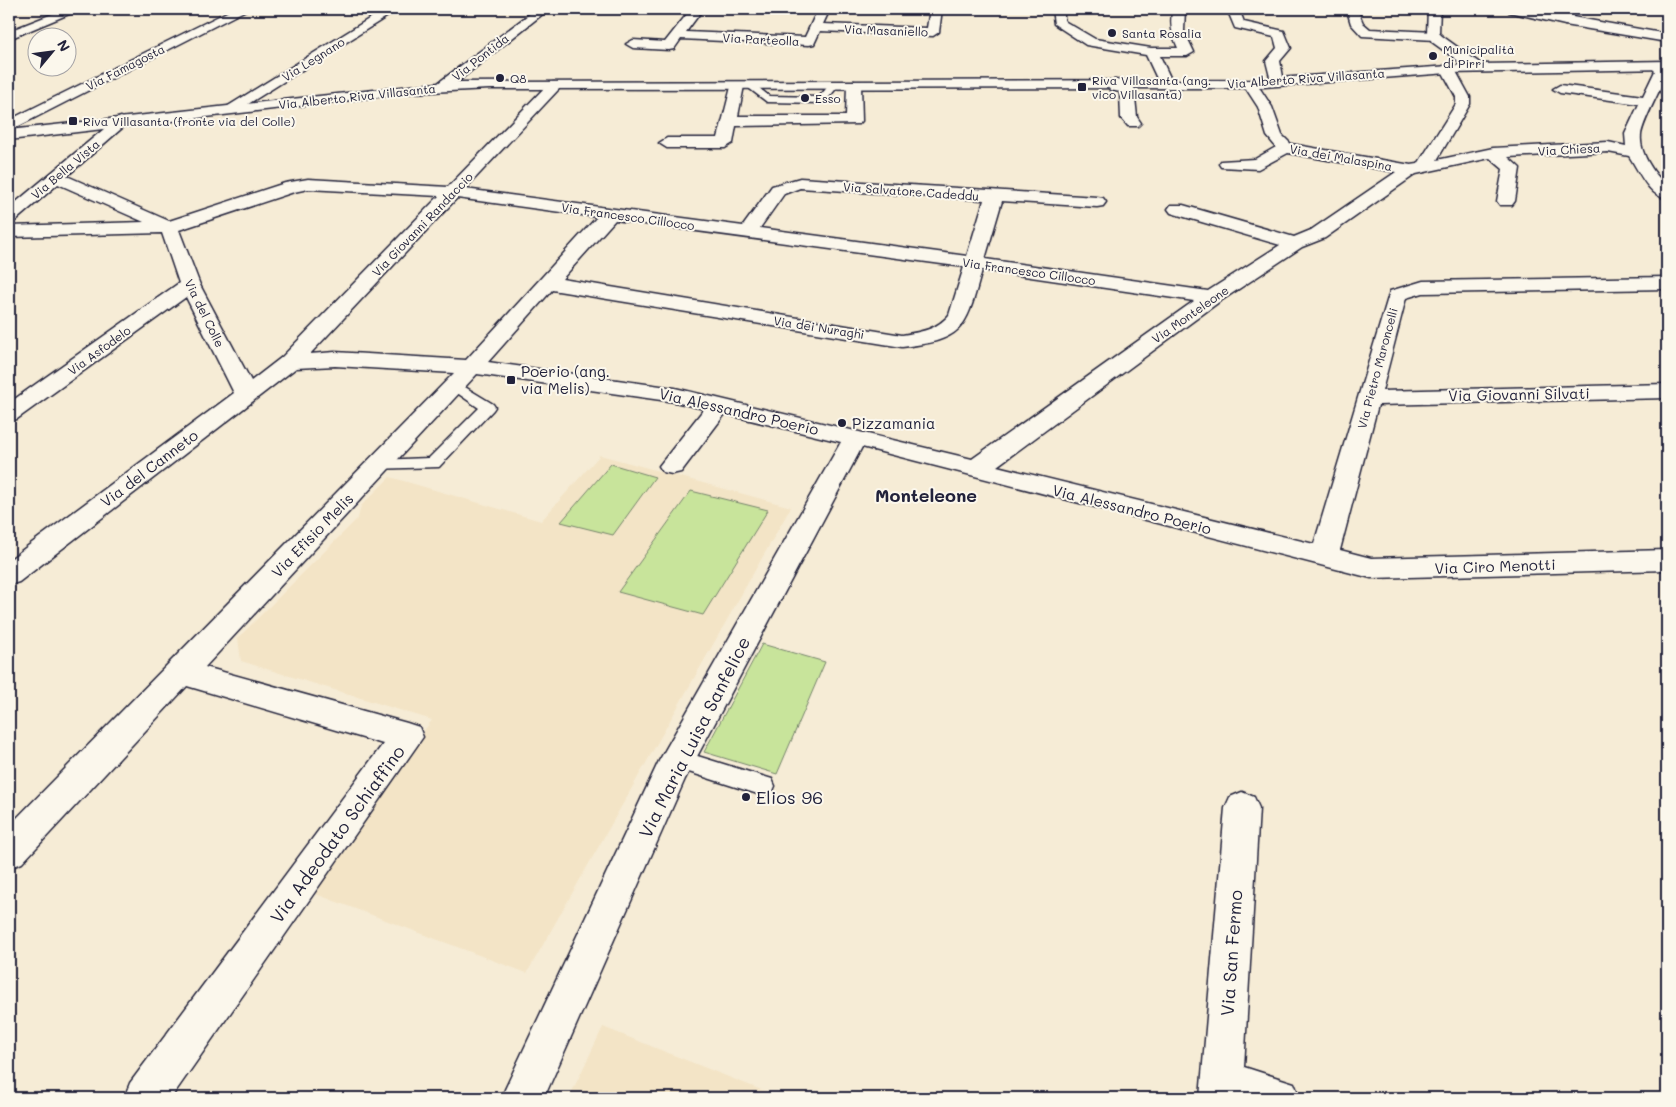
<svg xmlns="http://www.w3.org/2000/svg" width="1676" height="1107" viewBox="0 0 1676 1107" font-family="Mali,sans-serif">
  <style>
    .built { fill: #f3e4c6 }
    .green { fill: #c8e49b; stroke: #75836b }
    .lines { fill: none; stroke-linecap: round; stroke-linejoin: round }
    .lane-casing { stroke: #22223b; stroke-width: 3 }
    .street-casing { stroke: #22223b; stroke-width: 3 }
    .secondary-casing { stroke: #22223b; stroke-width: 3 }
    .lane { fill: #fbf7ec; fill-rule: evenodd }
    .street { fill: #fbf7ec; fill-rule: evenodd }
    .secondary { fill: #fbf7ec; fill-rule: evenodd }
    .poi-dot { fill: #22223b; stroke: #fbf7ec; stroke-width: 2 }
    .labels { text-anchor: middle; dominant-baseline: central; stroke-width: 4; stroke-linejoin: round; paint-order: stroke }
    .far-street-label { font-size: 12px; fill: #22223b; stroke: #fbf7ec }
    .far-poi-label { font-size: 12px; fill: #22223b; stroke: #fbf7ec; text-anchor: start }
    .poi-label { font-size: 15px; fill: #22223b; stroke: #fbf7ec; text-anchor: start }
    .street-label { font-size: 15px; fill: #22223b; stroke: #fbf7ec }
    .quarter-label { font-size: 18px; font-weight: bold; fill: #22223b; stroke: #fbf7ec }
    .near-street-label { font-size: 18px; fill: #22223b; stroke: #fbf7ec }
    .near-poi-label { font-size: 18px; fill: #22223b; stroke: #fbf7ec; text-anchor: start }
  </style>
  <rect width="100%" height="100%" fill="#f6ecd6"/>
  <filter id="ink" filterUnits="userSpaceOnUse"><feTurbulence type="fractalNoise" baseFrequency=".02" numOctaves="2"/><feDisplacementMap in="SourceGraphic" scale="10" xChannelSelector="R" yChannelSelector="G"/><feConvolveMatrix kernelMatrix="1 2 1 2 8 2 1 2 1" color-interpolation-filters="sRGB"/></filter>
  <g filter="url(#ink)">
    <path class="built" d="M600 455 791 507 527 973 305 890 432 720 241 661 238 638 358 518 361 506 390 477 541 521Z
      M603 1027 781 1098H569Z"/>
    <path class="green" d="M611 464 655 477 613 535 561 522Z
      M691 491 768 510 703 615 618 592Z
      M762 644 825 662 777 774 704 752Z"/>
    <g class="lines">
      <g class="lane-casing">
        <path id="lane" d="M831 83 839 85 825 102 822 103 767 102 746 86 754 84 769 96 819 97Z
          M455 381 493 404 495 407 493 410 439 467 372 469 370 465 372 461 378 460 429 458 479 408 450 388 448 385Z
          M678 750 772 779 775 786 772 793 764 796 670 766 667 759 670 752Z"/>
      </g>
      <g class="street-casing">
        <path id="street" d="M65 9H81L9 39V31Z
          M233 9H248L9 131V120Z
          M385 9H399L237 111H227L225 108Z
          M691 9H703L686 32 805 37 818 9H830L823 24 927 28 930 9H942L939 32 933 36 820 31 814 44 809 45 681 39 674 49 669 50 633 48 626 44 633 40 665 42Z
          M1052 9H1064V20L1066 22 1095 39 1151 48H1178C1172 35 1169 23 1173 9H1185L1184 31 1194 52 1187 56H1160L1173 84 1171 87H1161L1146 55 1086 45 1054 24Z
          M1227 9H1239L1244 22 1284 31 1291 48 1280 61 1284 82 1282 85H1272L1266 61 1277 48 1274 37 1235 28Z
          M1565 9H1577L1569 24 1565 25 1559 21Z
          M1354 10 1358 11 1363 23 1370 29 1435 32 1441 36 1435 40 1362 36 1351 24 1348 14Z
          M1657 62 1667 67V74C1662 86 1642 123 1641 135 1639 152 1654 175 1667 185V199C1648 195 1639 171 1629 156L1608 152 1508 157 1520 168 1515 201 1512 205H1500L1497 201 1503 169 1490 158 1416 174 1325 238 1302 247 1219 302 997 466 1314 544 1390 291 1423 281 1667 277V289L1423 293 1406 298 1382 391 1667 384V398L1378 405 1340 550 1371 558 1667 550V570L1371 578 862 447 685 779 544 1098H501L659 761 841 442 725 414 681 472 672 474 663 472 659 466 704 409 675 402 477 374 205 667 407 723 419 727 423 737 171 1098H124L130 1083 383 744 187 686 22 863 9 868V826L454 373 335 366 296 368 19 582 9 585V560L234 393 186 297 17 419 9 421V403L179 283 162 233 9 237V226L144 222 58 184 15 221 9 222V208L116 119 121 117 129 122 67 176 169 221 285 183 308 179 448 187 549 83 554 82 561 86 559 89 465 189 743 226 772 186 800 178 1097 197 1103 198 1106 202 1103 206 1097 207 1002 201 985 259 1208 291 1280 245 1171 213 1168 209 1171 205H1183L1294 237 1311 230 1396 172 1288 153 1258 169 1221 167 1219 164 1221 161 1255 159 1276 147 1267 136 1258 107 1243 84 1245 81H1255L1272 107 1282 135 1291 144 1411 165 1418 164 1456 104V97L1441 69 1443 66H1453L1470 97V104L1437 160 1493 148 1608 142 1626 146 1625 134 1639 104 1560 93 1553 89 1560 85 1643 96 1655 71 1650 66ZM800 188 984 200 967 256 760 228 784 194ZM308 189 439 196 282 357 251 381 200 285 179 230 294 192ZM457 198 597 217 466 360 335 352 310 354ZM615 220 964 267 949 315C936 330 921 332 902 335L562 279ZM982 270 1194 301 972 459 675 388 488 362 552 290 902 347C966 340 966 327 982 270Z
          M1115 80 1132 85 1134 88 1137 117 1141 123 1138 126H1128L1121 118 1120 92 1110 90 1108 87 1110 81Z
          M854 81 861 85 862 121 859 124 736 126 733 143 725 148H667L659 143 667 138H718L732 83 737 82 744 86 738 116H846L847 85Z
          M1242 792 1254 797 1259 808 1244 1067 1294 1083 1300 1098H1200L1225 808 1230 797Z"/>
      </g>
      <g class="secondary-casing">
        <path id="secondary" d="M536 9H549L457 82 1250 80 1464 65 1432 42 1427 33 1428 9H1440L1439 33 1442 36 1481 64 1667 61V69L1448 73 1250 88 489 89 411 93 9 140V130L438 83Z
          M1507 9H1528L1667 34V42L1565 25 1509 12Z"/>
      </g>
      <use href="#lane" class="lane"/>
      <use href="#street" class="street"/>
      <use href="#secondary" class="secondary"/>
    </g>
  </g>
  <g class="poi-dot">
    <circle cx="1112" cy="33" r="5"/>
    <circle cx="1433" cy="56" r="5"/>
    <circle cx="500" cy="78" r="5"/>
    <rect x="1077" y="82" width="10" height="10" rx="2.5"/>
    <circle cx="805" cy="98" r="5"/>
    <rect x="68" y="116" width="10" height="10" rx="2.5"/>
    <rect x="506" y="375" width="10" height="10" rx="2.5"/>
    <circle cx="842" cy="423" r="5"/>
    <circle cx="746" cy="797" r="5"/>
  </g>
  <g class="labels">
    <g class="far-street-label">
      <text transform="translate(886 30) rotate(2)">Via Masaniello</text>
      <text transform="translate(761 39) rotate(3)">Via Parteolla</text>
      <text transform="translate(480 57) rotate(-38)">Via Pontida</text>
      <text transform="translate(313 59) rotate(-32)">Via Legnano</text>
      <text transform="translate(125 67) rotate(-27)">Via Famagosta</text>
      <text transform="translate(1306 78) rotate(-4)">Via Alberto Riva Villasanta</text>
      <text transform="translate(357 96) rotate(-6)">Via Alberto Riva Villasanta</text>
      <text transform="translate(1569 149) rotate(-3)">Via Chiesa</text>
      <text transform="translate(1341 157) rotate(10)">Via dei Malaspina</text>
      <text transform="translate(65 169) rotate(-40)">Via Bella Vista</text>
      <text transform="translate(911 191) rotate(4)">Via Salvatore Cadeddu</text>
      <text transform="translate(628 216) rotate(8)">Via Francesco Cillocco</text>
      <text transform="translate(422 224) rotate(-46)">Via Giovanni Randaccio</text>
      <text transform="translate(1029 271) rotate(8)">Via Francesco Cillocco</text>
      <text transform="translate(205 313) rotate(64)">Via del Colle</text>
      <text transform="translate(1190 314) rotate(-35)">Via Monteleone</text>
      <text transform="translate(819 327) rotate(9)">Via dei Nuraghi</text>
      <text transform="translate(99 350) rotate(-36)">Via Asfodelo</text>
      <text transform="translate(1377 368) rotate(-75)">Via Pietro Maroncelli</text>
    </g>
    <g class="far-poi-label">
      <text x="1122" y="33">Santa Rosalia</text>
      <text x="1443" y="49">Municipalità<tspan x="1443" dy="14">di Pirri</tspan></text>
      <text x="510" y="78">Q8</text>
      <text x="1092" y="80">Riva Villasanta (ang.<tspan x="1092" dy="14">vico Villasanta)</tspan></text>
      <text x="815" y="98">Esso</text>
      <text x="83" y="121">Riva Villasanta (fronte via del Colle)</text>
    </g>
    <g class="poi-label">
      <text x="521" y="371">Poerio (ang.<tspan x="521" dy="17">via Melis)</tspan></text>
      <text x="852" y="423">Pizzamania</text>
    </g>
    <g class="street-label">
      <text transform="translate(1519 394) rotate(-1)">Via Giovanni Silvati</text>
      <text transform="translate(739 411) rotate(13)">Via Alessandro Poerio</text>
      <text transform="translate(149 468) rotate(-37)">Via del Canneto</text>
      <text transform="translate(1132 509) rotate(14)">Via Alessandro Poerio</text>
      <text transform="translate(312 535) rotate(-46)">Via Efisio Melis</text>
      <text transform="translate(1495 566) rotate(-2)">Via Ciro Menotti</text>
    </g>
    <g class="quarter-label">
      <text x="926" y="495">Monteleone</text>
    </g>
    <g class="near-street-label">
      <text transform="translate(694 737) rotate(-63)">Via Maria Luisa Sanfelice</text>
      <text transform="translate(337 834) rotate(-54)">Via Adeodato Schiaffino</text>
      <text transform="translate(1231 953) rotate(-86)">Via San Fermo</text>
    </g>
    <g class="near-poi-label">
      <text x="756" y="797">Elios 96</text>
    </g>
  </g>
  <rect width="1676" height="1107" fill="none" stroke="#fbf7ec" stroke-width="30"/>
  <rect x="15" y="15" width="1646" height="1077" fill="none" stroke="#22223b" stroke-width="2" filter="url(#ink)"/>
  <g transform="translate(52 52) rotate(61)"><circle r="24" fill="#fbf7ec" stroke="#a4a2a5"/>
  <path d="M0-4L9 19L0 12L-9 19Z" fill="#22223b"/>
  <text y="-8" font-size="14" font-weight="bold" text-anchor="middle" fill="#22223b">N</text>
  </g>
</svg>
